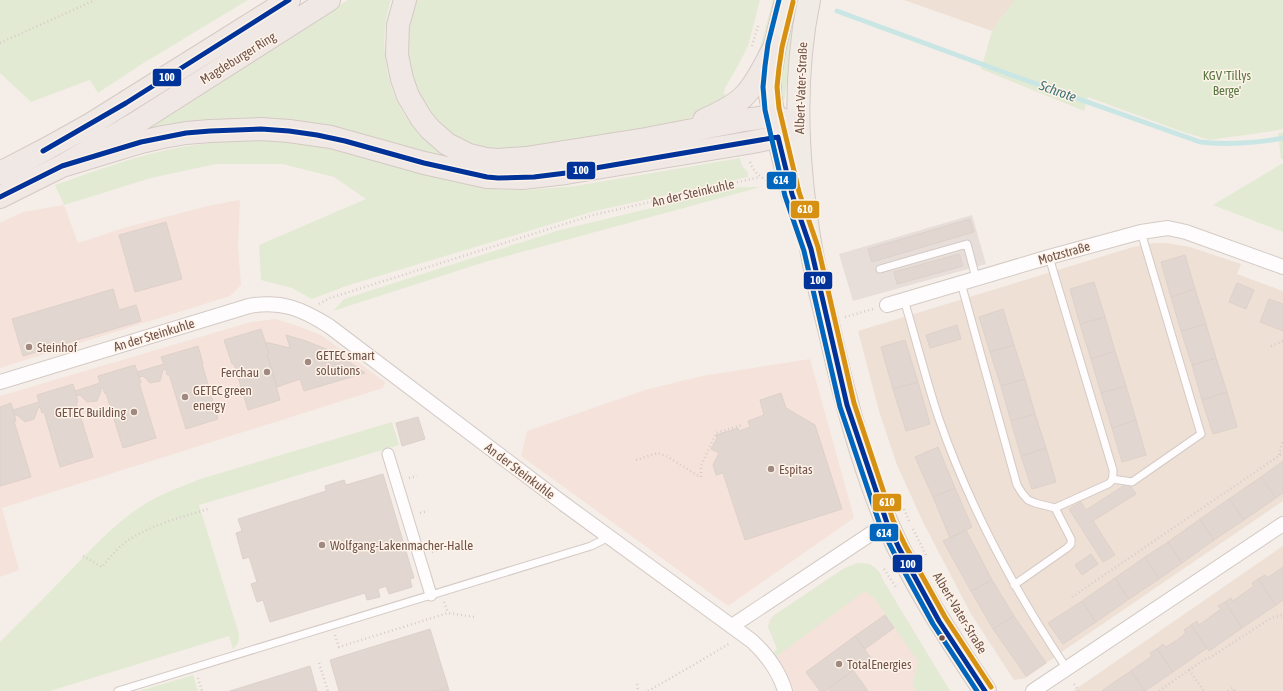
<svg xmlns="http://www.w3.org/2000/svg" width="1283" height="691" viewBox="0 0 1283 691" font-family="'Asap Condensed',sans-serif">
  <style>
    .residential { fill: #eee0d5 }
    .commercial { fill: #f5e2db }
    .industrial { fill: #e7ded9 }
    .green { fill: #e3ead3 }
    .lines { fill: none; stroke-linecap: round; stroke-linejoin: round }
    .stream { stroke: #cae6e4; stroke-width: 5 }
    .building { fill: #e1d6d0; stroke: #ded1ca }
    .service-casing { stroke: #d4cac5; stroke-width: 9 }
    .pedestrian-casing { stroke: #d4cac5; stroke-width: 13 }
    .minor-casing { stroke: #d4cac5; stroke-width: 16 }
    .primary-casing { stroke: #d4c9c5; stroke-width: 24 }
    .trunk-casing { stroke: #d4c9c5; stroke-width: 24 }
    .path { stroke: #d6ccc9; stroke-width: 2.5; stroke-dasharray: 1 3; stroke-linecap: butt }
    .service { stroke: #fefcfc; stroke-width: 7 }
    .pedestrian { stroke: #fefcfc; stroke-width: 11 }
    .minor { stroke: #fefcfc; stroke-width: 14 }
    .primary { stroke: #f1ebe5; stroke-width: 22 }
    .trunk { stroke: #f0e8e4; stroke-width: 22 }
    .bus-1-casing { stroke: #fef3e8; stroke-width: 8 }
    .bus-2-casing { stroke: #fef3e8; stroke-width: 8 }
    .bus-3-casing { stroke: #fef3e8; stroke-width: 8 }
    .bus-1 { stroke: #039; stroke-width: 5 }
    .bus-2 { stroke: #0065bd; stroke-width: 5 }
    .bus-3 { stroke: #d69112; stroke-width: 5 }
    .poi-dot { fill: #9f8981; stroke: #fef3e8; stroke-width: 1.5 }
    .bus-dot { fill: #71534a; stroke: #fef3e8; stroke-width: 1.5 }
    .labels { text-anchor: middle; dominant-baseline: central; stroke-width: 3; stroke-linejoin: round; paint-order: stroke }
    .street-label { font-size: 13px; fill: #71534a; stroke: #fef3e8 }
    .park-label { font-size: 13px; fill: #587742; stroke: #fef3e8 }
    .poi-label { font-size: 13px; fill: #71534a; stroke: #fef3e8; text-anchor: start }
    .water-label { font-size: 14px; font-style: italic; fill: #3f7376; stroke: #fef3e8 }
    .line-badge { stroke: #fef3e8; stroke-width: 1.5 }
    .badge-label { font-size: 11px; text-anchor: middle; font-weight: bold; fill: #fff }
  </style>
  <rect width="100%" height="100%" fill="#f5eee8"/>
  <path class="residential" d="M904 0H1015L992 31Z
    M1153 243H1166L1190 247 1241 264 1237 274 1283 291V501L1063 651 1026 678 1014 680 971 614 923 522 897 465 879 411 858 331 1133 247Z
    M1283 546V691H1073Z"/>
  <path class="commercial" d="M240 200 238 246 241 285 230 296 0 368V223L23 212 64 205 78 243 127 227 208 206Z
    M275 319 298 326 321 335 385 382 383 388 2 508 19 570 0 577V396L251 322Z
    M810 359 854 518 728 606 521 456 527 431 645 390 702 376Z
    M860 563 870 564 880 573 884 582 950 691H794L786 671 773 653 777 649 768 627 769 621 773 616 843 569 855 564Z"/>
  <path class="industrial" d="M972 215 986 264 853 301 839 254Z"/>
  <path class="green" d="M0 0H248L142 64 98 93 90 80 31 102 0 73Z
    M348 0H391C376 45 387 101 420 135 428 142 438 149 447 155V159L414 151 150 130 149 126Z
    M415 0H760L748 46 740 62 725 88 724 93 727 101 689 118 659 126 521 148C506 149 493 150 479 147 439 138 410 92 406 54 406 49 407 43 407 39 409 25 411 13 415 0Z
    M773 0H776L768 33 759 57 747 75 756 57 761 44Z
    M795 0H799L792 40 785 98 783 100 781 99C778 65 787 32 795 0Z
    M1015 0H1283V129L1273 131 1210 140 1183 132 1088 97 1084 111 981 69 992 31Z
    M1283 132V159H1281L1278 133Z
    M276 139 319 144 476 186 503 190H526L575 186 740 158 742 166 748 172V177L595 211 349 285 312 299 292 288 261 280 259 245 366 199 334 177 282 164H216L151 178 64 205 55 185C98 170 142 153 188 146 217 141 247 140 276 139Z
    M1283 163V232L1213 205Z
    M739 187H761L485 262 333 311 344 299 560 230Z
    M392 422 399 445 199 505 239 634C239 641 239 644 233 649L229 636 50 691H0V642C23 619 47 595 70 571 94 546 118 520 148 502 164 493 183 486 200 479Z
    M860 563C874 564 879 569 884 582L950 691H916L913 685V682L918 661 874 598 866 592 862 593 776 657 773 653 777 649 768 627 773 616 843 569 855 564Z
    M193 675 198 691H139Z"/>
  <g class="lines">
    <path class="stream" d="M837 11 1014 76 1200 142C1225 145 1258 143 1283 138"/>
  </g>
  <path class="building" d="M970 219 974 232 872 262 868 249Z
    M166 222 182 279 135 292 119 235Z
    M959 254 963 266 897 284 894 272Z
    M1185 255 1195 289 1171 297 1161 262Z
    M1094 282 1105 317 1080 324 1070 289Z
    M1237 283 1254 290 1246 309 1229 302Z
    M113 289 119 310 136 305 141 321 23 356 12 319Z
    M1195 289 1206 324 1181 331 1171 297Z
    M1269 299 1283 304V331L1260 322Z
    M1003 309 1014 345 990 352 979 317Z
    M1105 317 1115 351 1091 359 1080 324Z
    M1206 324 1216 358 1192 365 1181 331Z
    M957 325 961 339 930 348 926 335Z
    M261 329 269 353 267 354 280 400 248 410 234 364H232L224 340Z
    M286 335 306 341 336 353 365 373 304 391 300 379 277 387 267 354 269 353 265 342 290 348Z
    M905 340 918 382 893 389 881 347Z
    M1014 345 1025 379 1001 386 990 352Z
    M198 346 203 364H202L218 419 186 429 169 374 167 375 166 369 163 370 160 381 150 383 143 376 139 377 137 372 164 364 161 357Z
    M1115 351 1126 386 1101 393 1091 359Z
    M1216 358 1227 392 1202 400 1192 365Z
    M135 365 141 383H139L156 438 123 448 106 393 105 394 103 388 100 389 101 391 97 401 87 402 80 395 77 396 75 391 100 383 98 376Z
    M1025 379 1035 414 1011 421 1001 386Z
    M918 382 930 424 906 431 893 389Z
    M73 384 78 402H76L93 457 60 467 44 412 42 413 40 407 38 408 34 419 25 422 17 415H15L13 410 39 402 37 395Z
    M1126 386 1136 420 1112 428 1101 393Z
    M1227 392 1237 427 1213 434 1202 400Z
    M781 393 786 408 815 425 842 509 745 540 723 473 716 475 713 465 719 453 711 449 717 438 716 435 738 428 739 431 750 427 748 421 764 415 760 400Z
    M11 403 16 421H14L31 477 0 486V407Z
    M1035 414 1046 448 1021 456 1011 421Z
    M418 417 425 439 402 446 396 423Z
    M1136 420 1146 455 1122 462 1112 428Z
    M938 447 955 488 933 497 915 457Z
    M1046 448 1056 482 1032 489 1021 456Z
    M1283 461V493L1276 498 1261 477Z
    M383 474 414 578 410 579 412 587 389 594 386 586 378 589 380 597 367 600 365 593 270 622 263 600 257 602 251 584 257 582 249 557 243 559 236 533 242 531 238 519 326 491 325 486 344 480 346 485Z
    M1261 477 1276 498 1244 520 1229 499Z
    M1128 483 1136 494 1093 521 1115 555 1103 562 1069 509 1081 502 1086 510Z
    M955 488 972 527 950 538 933 497Z
    M1229 499 1244 520 1214 540 1200 519Z
    M1200 519 1214 540 1182 563 1168 542Z
    M966 530 992 580 971 591 943 541Z
    M1168 542 1182 563 1159 579 1145 557Z
    M1091 554 1098 564 1082 575 1075 565Z
    M1145 557 1159 579 1129 599 1115 578Z
    M1283 567V600L1276 605 1258 579 1265 575 1267 578Z
    M1115 578 1129 599 1096 622 1082 601Z
    M1258 579 1276 605 1242 628 1225 602 1231 598 1233 601 1254 586 1252 583Z
    M992 580 1014 616 993 629 971 591Z
    M1082 601 1096 622 1063 644 1048 623Z
    M1225 602 1242 628 1209 651 1191 625 1197 621 1199 625 1221 609 1218 606Z
    M885 615 894 628 865 649 855 636Z
    M1014 616 1046 663 1026 676 993 629Z
    M1191 625 1207 648 1173 672 1157 649 1163 644 1166 647 1177 640 1186 633 1184 630Z
    M430 629 448 687 437 691H339L330 660Z
    M855 636 871 658 825 691H820L806 672Z
    M1157 649 1173 672 1145 691 1131 671 1152 656 1150 653Z
    M310 666 317 691H230Z
    M853 670 868 691H830L828 689Z
    M1131 671 1145 691H1102L1113 683Z
    M448 687 449 691H437Z"/>
  <g class="lines">
    <g class="service-casing">
      <path id="service" d="M880 269 967 244 976 278
        M961 283 1017 485 1022 493 1028 500 1035 503 1055 508 1108 484C1113 481 1113 477 1113 470L1049 257
        M904 300C916 339 926 380 939 419 970 508 1014 590 1067 669
        M1112 479 1132 482 1201 434 1141 232
        M1014 585 1067 548 1071 544V539L1055 508
        M118 691 591 546 609 537"/>
    </g>
    <g class="pedestrian-casing">
      <path id="pedestrian" d="M388 454 431 595"/>
    </g>
    <g class="minor-casing">
      <path id="minor" d="M887 305 1049 257 1141 232 1168 228 1186 232 1283 267
        M0 382 249 306C281 300 302 309 329 326L564 504 752 641C767 655 779 671 785 691
        M732 626 887 523
        M1033 691 1283 524"/>
    </g>
    <g class="primary-casing">
      <path id="primary" d="M786 0 775 46 770 77V95L778 137 793 196
        M809 0C792 81 797 166 811 248 816 278 824 308 831 337 845 400 862 464 887 523 913 583 949 637 985 691"/>
    </g>
    <g class="trunk-casing">
      <path id="trunk" d="M405 0 398 25 397 55 402 79 408 96 421 118 430 129 447 144 469 155 486 159 498 160 526 158 646 139 744 120 773 116 798 125
        M704 120C718 114 735 106 746 94 758 81 766 62 775 46
        M62 166 141 142 163 137 186 133 210 131 261 129 289 131 331 137 424 163 487 177 522 178 566 173 747 143 778 137 798 125
        M0 173 48 148 91 124 289 0
        M0 197 62 166 136 123 329 0"/>
    </g>
    <path class="path" d="M0 43 95 0
      M752 46 758 26
      M750 162C754 172 760 178 770 181
      M319 304 330 298 593 215 760 177
      M845 317 873 309
      M1271 346 1283 341
      M1279 455 1283 440
      M636 460 658 453 668 457 700 477
      M701 477V466L716 433 742 425
      M409 478 417 476
      M904 509 909 521
      M420 513 428 511
      M913 529 926 555
      M432 552 439 550
      M83 556 102 567C108 560 115 551 122 545 143 527 182 517 208 509
      M884 569 896 587
      M1072 597 1283 453
      M444 602 448 613
      M335 635 339 647 448 613 474 617
      M319 663 328 691
      M1189 670 1204 691
      M198 678 202 691
      M637 684 638 691
      M1074 684 1079 691
      M648 691 702 660 730 643
      M1159 691 1205 659 1211 657 1271 618 1283 615
      M1228 691 1233 688 1235 691"/>
    <use href="#service" class="service"/>
    <use href="#pedestrian" class="pedestrian"/>
    <use href="#minor" class="minor"/>
    <use href="#primary" class="primary"/>
    <use href="#trunk" class="trunk"/>
    <g class="bus-1-casing">
      <path id="bus-1" d="M778 137 792 194 811 249 847 405 887 523 899 548 939 621 985 691
        M43 151 126 103 289 0
        M0 197 62 166 141 142 186 133 210 131 261 129 289 131 317 135 345 141 424 163 487 177 498 178 534 177 566 173 778 137"/>
    </g>
    <g class="bus-2-casing">
      <path id="bus-2" d="M779 0 768 44 765 66 763 87 765 110 785 196 804 251 840 407 880 525 893 551 933 624 977 691"/>
    </g>
    <g class="bus-3-casing">
      <path id="bus-3" d="M793 2 782 47 779 68 777 87 779 108 799 192 818 247 854 403 893 520 905 545 945 617 991 687"/>
    </g>
    <use href="#bus-1" class="bus-1"/>
    <use href="#bus-2" class="bus-2"/>
    <use href="#bus-3" class="bus-3"/>
  </g>
  <g class="poi-dot">
    <circle cx="29" cy="347" r="4"/>
    <circle cx="308" cy="362" r="4"/>
    <circle cx="267" cy="372" r="4"/>
    <circle cx="185" cy="397" r="4"/>
    <circle cx="134" cy="412" r="4"/>
    <circle cx="771" cy="469" r="4"/>
    <circle cx="322" cy="545" r="4"/>
    <circle cx="839" cy="664" r="4"/>
  </g>
  <circle class="bus-dot" cx="942" cy="638" r="3.5"/>
  <g class="labels">
    <g class="street-label">
      <text transform="translate(238 58) rotate(-32)">Magdeburger Ring</text>
      <text transform="translate(801 88) rotate(-88)">Albert-Vater-Straße</text>
      <text transform="translate(693 193) rotate(-13)">An der Steinkuhle</text>
      <text transform="translate(1064 253) rotate(-16)">Motzstraße</text>
      <text transform="translate(154 335) rotate(-17)">An der Steinkuhle</text>
      <text transform="translate(520 471) rotate(37)">An der Steinkuhle</text>
      <text transform="translate(960 613) rotate(59)">Albert-Vater-Straße</text>
    </g>
    <g class="park-label">
      <text x="1227" y="75">KGV 'Tillys<tspan x="1227" dy="15">Berge'</tspan></text>
    </g>
    <g class="poi-label">
      <text x="37" y="347">Steinhof</text>
      <text x="316" y="355">GETEC smart<tspan x="316" dy="15">solutions</tspan></text>
      <text x="259" y="372" text-anchor="end">Ferchau</text>
      <text x="193" y="390">GETEC green<tspan x="193" dy="15">energy</tspan></text>
      <text x="126" y="412" text-anchor="end">GETEC Building</text>
      <text x="779" y="469">Espitas</text>
      <text x="330" y="545">Wolfgang-Lakenmacher-Halle</text>
      <text x="847" y="664">TotalEnergies</text>
    </g>
    <g class="water-label">
      <text transform="translate(1058 91) rotate(20)">Schrote</text>
    </g>
  </g>
  <g class="line-badge">
    <rect x="152" y="68" width="30" height="19" rx="4" fill="#039"/>
    <rect x="566" y="161" width="30" height="19" rx="4" fill="#039"/>
    <rect x="766" y="171" width="31" height="19" rx="4" fill="#0065bd"/>
    <rect x="790" y="200" width="30" height="19" rx="4" fill="#d69112"/>
    <rect x="803" y="271" width="30" height="19" rx="4" fill="#039"/>
    <rect x="872" y="493" width="30" height="19" rx="4" fill="#d69112"/>
    <rect x="869" y="523" width="30" height="19" rx="4" fill="#0065bd"/>
    <rect x="892" y="554" width="31" height="19" rx="4" fill="#039"/>
  </g>
  <g class="badge-label">
    <text x="167" y="81">100</text>
    <text x="581" y="174">100</text>
    <text x="781" y="184">614</text>
    <text x="805" y="213">610</text>
    <text x="818" y="284">100</text>
    <text x="887" y="506">610</text>
    <text x="884" y="537">614</text>
    <text x="908" y="568">100</text>
  </g>
</svg>
